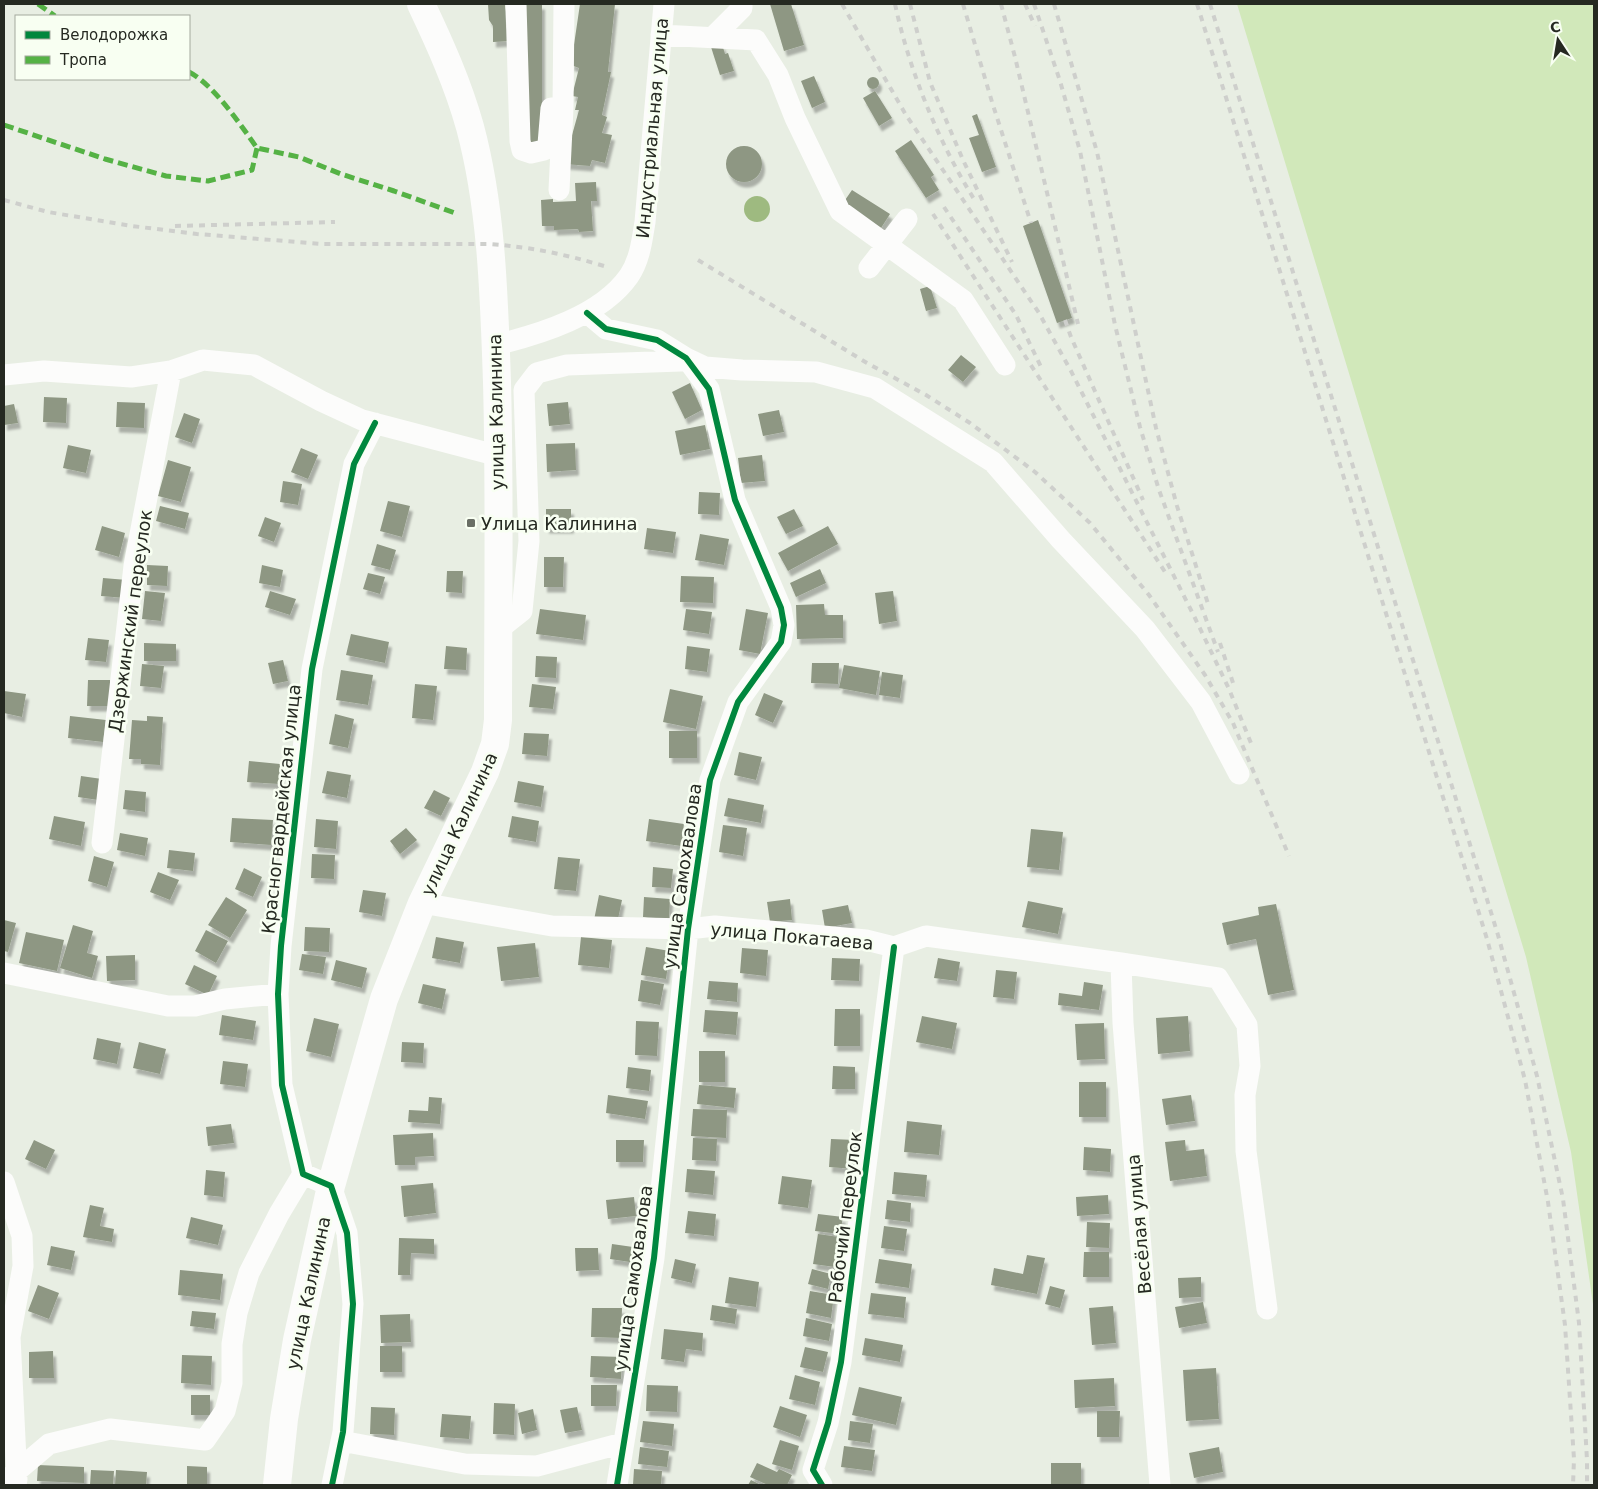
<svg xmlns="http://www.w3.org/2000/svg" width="1598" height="1489" viewBox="0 0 1598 1489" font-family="'DejaVu Sans',sans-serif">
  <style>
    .green { fill: #d1e8ba }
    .water { fill: #9eba80 }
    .building { fill: #8e9783; filter: url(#shadow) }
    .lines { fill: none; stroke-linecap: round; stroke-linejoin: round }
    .minor { stroke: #fcfcfb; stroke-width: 21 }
    .major { stroke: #fcfcfb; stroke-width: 28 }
    .rail { stroke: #cecfcc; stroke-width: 4; stroke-dasharray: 6 6; stroke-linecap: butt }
    .quiet { stroke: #55b245; stroke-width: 5; stroke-dasharray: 10 5; stroke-linecap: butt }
    .cycleway-casing { stroke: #f8fff2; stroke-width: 9 }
    .cycleway { stroke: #00873e; stroke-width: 6 }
    .poi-dot { fill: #696e65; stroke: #f8fff2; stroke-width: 2 }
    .labels { text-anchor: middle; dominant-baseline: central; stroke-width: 5; stroke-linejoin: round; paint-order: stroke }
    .street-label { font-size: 18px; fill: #252921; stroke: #f8fff2 }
    .poi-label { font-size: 18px; fill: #252921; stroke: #f8fff2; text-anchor: start }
  </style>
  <defs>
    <filter id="shadow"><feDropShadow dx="3" dy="5.5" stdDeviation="1" flood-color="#0004"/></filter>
  </defs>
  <rect width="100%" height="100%" fill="#e8eee3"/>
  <path class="green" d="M1237 4H1594V1311L1571 1152 1526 957Z"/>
  <path class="water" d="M744 209a13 13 0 1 1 26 0a13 13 0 1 1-26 0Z"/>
  <path class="building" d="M488 4H505L506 26 510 41 493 42V26L489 20Z
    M524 4H542V144L524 143Z
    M580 4H615L608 72H611L602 115 607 117 602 133 612 135 605 163 592 160 590 166 564 164 579 110H575L578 97 572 96 579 68 571 65Z
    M770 4H791L804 45 784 51Z
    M722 44 725 54 728 53 734 71 720 75 711 47Z
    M814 76 825 102 812 108 801 81Z
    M867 83a6 6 0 1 1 12 0a6 6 0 1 1-12 0Z
    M875 91 892 118 879 126 863 98Z
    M977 114 996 167 982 172 969 138 979 135 972 116Z
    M911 140 934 175 931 177 939 190 926 198 895 151Z
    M726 164a18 18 0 1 1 36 0a18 18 0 1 1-36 0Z
    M596 182 597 201H591L593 231 579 232 578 229 554 230V226H542L541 200 553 199V202L576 201 575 183Z
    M852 190 890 214 881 228 843 203Z
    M1038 220 1072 318 1057 323 1023 226Z
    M930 286 937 308 926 311 920 289Z
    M961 355 976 367 963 382 948 370Z
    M690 383 702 410 685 419 672 392Z
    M44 397 67 398 66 423 43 422Z
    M117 402 145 403 144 428 116 427Z
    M568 402 570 424 549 426 547 404Z
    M14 404 18 423 4 425V406Z
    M779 410 784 432 763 436 758 414Z
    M184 413 200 419 192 443 175 437Z
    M705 425 710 449 680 455 675 431Z
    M575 443 576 470 547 472 546 444Z
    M68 445 91 450 86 473 63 468Z
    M301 448 318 455 308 479 291 472Z
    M762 455 765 481 741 483 738 458Z
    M168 460 191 467 181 502 158 496Z
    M283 481 302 484 298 505 280 502Z
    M699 492 720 493 719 515 698 514Z
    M388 501 410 506 402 537 380 531Z
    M160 506 189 513 185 529 156 521Z
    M546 509H571V528H546Z
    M794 509 803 526 786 534 777 517Z
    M265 517 281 523 274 542 258 536Z
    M102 526 125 533 119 557 95 550Z
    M828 526 838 544 788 571 778 553Z
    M647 528 676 532 673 553 644 549Z
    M700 534 729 539 724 565 695 560Z
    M377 544 396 550 390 570 371 565Z
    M544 557H564L563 587H544Z
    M147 565 168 566 167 586 147 585Z
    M262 565 283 570 280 587 259 583Z
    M820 569 826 583 796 597 790 583Z
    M447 571H463L462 593 446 592Z
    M368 573 385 577 380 594 363 589Z
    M681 576 714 577 713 603 680 602Z
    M103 578 127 580 125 598 101 596Z
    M145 591 165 593 161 621 142 619Z
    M270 591 296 599 290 615 265 607Z
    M893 591 897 621 879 624 875 593Z
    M824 604 825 615H843V638L797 639 796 605Z
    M540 609 586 615 583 640 536 634Z
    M686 609 712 612 709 634 683 630Z
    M746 609 768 613 760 654 739 650Z
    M351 634 389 642 385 663 346 655Z
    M88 638 109 640 106 662 85 660Z
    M144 643 176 644V661H144Z
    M446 646 467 648 466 670 444 669Z
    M687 646 710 649 707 672 685 669Z
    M536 656 557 657 556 678 535 677Z
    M283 660 288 681 273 684 268 663Z
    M812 663H839L838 684 811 683Z
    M142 664 164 666 161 688 140 686Z
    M844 665 880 671 876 695 839 688Z
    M341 670 373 675 368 705 336 700Z
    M882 672 903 675 900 698 879 695Z
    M88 680H110V706H87Z
    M415 684 437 686 433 720 412 718Z
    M532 684 556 687 553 709 529 707Z
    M670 689 703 696 696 729 663 722Z
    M4 691 26 694 22 717 4 713Z
    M764 693 783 701 773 723 755 715Z
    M335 714 354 719 348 748 329 744Z
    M70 716 106 720 103 742 68 738Z
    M147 716 163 717 160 765 141 764V759H129L132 720 147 721Z
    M669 731H697V758H669Z
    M524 733 549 734 547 756 522 754Z
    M739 752 762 757 756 780 734 775Z
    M249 761 280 764 279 784 247 782Z
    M327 771 351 775 347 798 322 793Z
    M81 776 102 779 98 800 78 797Z
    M518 781 544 786 541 807 514 802Z
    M125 790 146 792 145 812 123 809Z
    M434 790 450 798 441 816 424 808Z
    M728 798 764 805 761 823 724 816Z
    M54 816 85 822 81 846 49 839Z
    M512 816 539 821 536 842 508 837Z
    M232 818 273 820 271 845 230 842Z
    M316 819 338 821 336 849 314 847Z
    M649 819 684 824 681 846 646 841Z
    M723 825 747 828 743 856 719 852Z
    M406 828 417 840 400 854 390 841Z
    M1031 829 1063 832 1059 870 1027 867Z
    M120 833 148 838 145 856 117 850Z
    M169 850 195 853 193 871 167 868Z
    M312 854 335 855 334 879 311 878Z
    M94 856 114 862 107 887 88 881Z
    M558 857 580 859 576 891 554 889Z
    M653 867 673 869 671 888 652 887Z
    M244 868 262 877 253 897 235 889Z
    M158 872 179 880 170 900 150 892Z
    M363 890 386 893 382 916 359 912Z
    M599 895 622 900 617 924 594 920Z
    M226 897 247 910 230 938 208 925Z
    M644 897 670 899 669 919 643 917Z
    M790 899 792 920 770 922 767 902Z
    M1028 901 1063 908 1058 934 1022 927Z
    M1276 904 1294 990 1268 995 1256 939 1227 945 1222 923 1259 915 1258 907Z
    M848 905 852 923 825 928 822 910Z
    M4 920 16 923 8 952 4 951Z
    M73 925 93 931 87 953 98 956 92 978 60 968Z
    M305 927 330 928 329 952 304 951Z
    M206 930 228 941 216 963 195 951Z
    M26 932 64 940 57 971 19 963Z
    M436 937 464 942 460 963 432 958Z
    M581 937 612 940 609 968 578 965Z
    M535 943 539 977 501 981 497 947Z
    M646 947 670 951 666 979 641 975Z
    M742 948 768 950 766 976 740 973Z
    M302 954 326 957 323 974 299 970Z
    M135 955V980L107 981 106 956Z
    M832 958 860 959 859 981 831 980Z
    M938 958 960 962 957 981 934 978Z
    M336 960 367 968 362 988 331 980Z
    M194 965 217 976 208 995 185 984Z
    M996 970 1017 972 1014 999 993 997Z
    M641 980 664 984 660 1005 638 1001Z
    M709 981 738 983 737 1002 707 999Z
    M1084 982 1103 985 1099 1010 1058 1005 1059 993 1082 996Z
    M423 984 446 989 442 1009 418 1003Z
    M835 1009H860V1046H834Z
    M705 1010 738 1012 736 1035 703 1032Z
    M222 1015 256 1021 253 1040 219 1035Z
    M922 1016 957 1023 952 1049 916 1042Z
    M1188 1016 1190 1051 1158 1054 1156 1018Z
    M314 1018 339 1024 331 1057 306 1051Z
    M636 1021 659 1022 657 1056 635 1055Z
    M1104 1023 1105 1059 1077 1060 1075 1024Z
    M97 1038 121 1043 117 1064 93 1059Z
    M139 1042 166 1049 160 1074 133 1068Z
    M402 1042 424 1043 423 1063 401 1062Z
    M699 1051H725V1082H699Z
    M223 1061 248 1064 245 1087 220 1084Z
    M833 1066 855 1067V1089H832Z
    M628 1067 651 1070 649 1091 626 1088Z
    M1079 1082H1106V1117H1079Z
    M699 1085 736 1088 734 1108 697 1104Z
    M608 1095 648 1101 645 1119 606 1113Z
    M1191 1095 1195 1121 1166 1125 1162 1099Z
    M429 1097 442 1098 440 1124 408 1122 409 1110 428 1111Z
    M693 1109 727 1110 726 1138 691 1136Z
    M907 1121 942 1125 939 1155 904 1152Z
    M231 1124 234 1143 208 1146 206 1127Z
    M433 1133 434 1156 415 1157V1165H395L393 1135Z
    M693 1138 717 1139 716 1161 692 1160Z
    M831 1139 855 1140 854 1169 829 1167Z
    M34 1140 55 1150 46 1169 25 1159Z
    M616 1140H644L643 1162H616Z
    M1185 1140 1186 1151 1204 1149 1207 1176 1170 1181 1165 1142Z
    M1084 1147 1111 1149 1110 1172 1083 1170Z
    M687 1169 715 1171 713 1195 685 1192Z
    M206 1170 225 1172 223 1197 204 1195Z
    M894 1172 927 1175 925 1197 892 1194Z
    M782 1176 812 1180 808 1208 778 1204Z
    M433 1183 436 1213 404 1217 401 1186Z
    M1108 1195 1109 1214 1077 1216 1076 1197Z
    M634 1197 636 1216 608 1219 606 1200Z
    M887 1200 911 1203 910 1222 885 1219Z
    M90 1205 104 1208 100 1226 114 1229 112 1242 83 1237Z
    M688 1211 716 1214 714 1236 685 1233Z
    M818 1214 843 1217 840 1234 815 1231Z
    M191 1217 223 1225 218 1245 186 1238Z
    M1087 1222 1110 1223 1109 1248 1086 1247Z
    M884 1226 907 1229 904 1251 881 1248Z
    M818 1234 839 1237 835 1267 813 1264Z
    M399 1238 434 1239V1254L411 1253 410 1275H398Z
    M612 1244 633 1247 630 1262 610 1259Z
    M51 1246 75 1251 71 1270 47 1265Z
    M575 1248H598L599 1270 576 1271Z
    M1084 1252H1109V1277H1083Z
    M1027 1255 1045 1258 1037 1294 991 1285 994 1268 1023 1274Z
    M675 1259 696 1264 692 1283 671 1278Z
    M879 1259 912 1264 909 1288 875 1283Z
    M812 1269 831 1274 828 1289 808 1284Z
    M180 1270 223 1274 220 1300 178 1295Z
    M729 1277 759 1282 756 1307 725 1303Z
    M1201 1277V1297L1179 1298 1178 1278Z
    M38 1285 59 1293 49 1319 28 1311Z
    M1050 1286 1065 1290 1060 1308 1045 1304Z
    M810 1291 834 1295 831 1318 806 1313Z
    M871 1293 906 1297 904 1318 868 1314Z
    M1203 1302 1207 1323 1179 1328 1175 1307Z
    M712 1305 737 1309 735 1324 710 1320Z
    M1113 1306 1116 1343 1092 1345 1089 1308Z
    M592 1308H622L621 1338 591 1337Z
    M192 1311 216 1313 214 1329 190 1326Z
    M410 1314 411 1342 381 1343 380 1315Z
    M806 1318 832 1324 829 1341 803 1336Z
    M664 1329 703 1333 702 1351 686 1349 684 1362 661 1359Z
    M865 1338 903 1345 900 1362 862 1355Z
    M380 1346H402V1372H380Z
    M805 1347 828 1352 823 1372 800 1367Z
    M53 1351 54 1378H29V1352Z
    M182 1355 212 1356 211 1385 181 1383Z
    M591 1356 622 1357 621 1379 590 1377Z
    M1216 1368 1219 1419 1186 1421 1183 1370Z
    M795 1375 820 1382 815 1405 789 1399Z
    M1114 1378 1115 1406 1075 1408 1074 1380Z
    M591 1385H617L616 1406H591Z
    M647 1385 678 1386 677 1412 646 1411Z
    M859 1387 902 1397 896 1425 852 1415Z
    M191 1395H210V1415H191Z
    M494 1403 515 1404 514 1435 493 1434Z
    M780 1406 807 1415 800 1437 773 1427Z
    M371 1407 395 1408 394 1435 370 1434Z
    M577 1407 582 1430 565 1433 560 1410Z
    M533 1409 537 1430 522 1434 518 1413Z
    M1097 1411H1120L1119 1437H1097Z
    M442 1414 471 1416 469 1439 440 1437Z
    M643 1421 674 1424 672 1446 640 1442Z
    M850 1421 873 1424 870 1443 848 1440Z
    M780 1440 799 1446 792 1470 772 1464Z
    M844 1446 875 1450 872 1471 841 1467Z
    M640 1447 669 1451 667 1467 638 1464Z
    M1219 1447 1223 1472 1194 1478 1189 1453Z
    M757 1463 777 1472 779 1469 792 1475 787 1485H768L750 1477Z
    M1051 1463H1081V1485H1051Z
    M38 1465 84 1467V1483L37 1481Z
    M187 1466 207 1467V1485H187Z
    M634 1469 662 1471 661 1485H633Z
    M91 1470 114 1471 113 1485H90Z
    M116 1470 147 1472 146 1485H115Z
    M751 1480 761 1485H748Z"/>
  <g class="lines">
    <path class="minor" d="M516 4 520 141 522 150 531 153 544 150 548 144 551 108H563
      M661 35 756 40 778 75 795 118 840 211 963 300 1005 365
      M713 37 742 8V4
      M559 190 563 108 564 4
      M869 268 907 219
      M587 313 606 329 657 340 686 358 709 389 735 500 781 608 784 625 781 642 738 702 710 780 688 929 654 1258 617 1485
      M496 345C540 334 601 316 629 276 640 260 642 240 645 222L664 4
      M4 375 44 371 131 377 171 371 203 360 254 365 321 401 362 420 499 456
      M498 630 522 611 529 541 524 390 537 373 567 365 681 361 686 358 705 367 742 370 816 372 875 388 993 462 1061 540 1145 629 1201 702 1239 774
      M102 843 134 566 171 371
      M422 903 552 926 688 929 715 926 866 940 894 947 926 936 1121 963 1218 978 1247 1025 1250 1066 1245 1095 1246 1151 1267 1309
      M1121 963 1123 1023 1160 1485
      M4 973 168 1006H195L225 999 278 994
      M4 1182 22 1236 23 1266 10 1337 17 1480
      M341 1441 465 1464 537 1466 623 1443
      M4 1482 49 1444 110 1429 205 1440 225 1411 232 1383V1344L237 1313 249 1273 279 1214 303 1174
      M332 1485 343 1432 353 1304 347 1233 331 1186 303 1174 282 1085 278 994 281 946 312 669 354 464 375 423
      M822 1485 813 1470 828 1423 841 1362 894 947"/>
    <path class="major" d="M277 1485 284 1419 297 1340 331 1186 384 999 422 903 485 772 495 744 498 720C498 607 500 495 497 382 494 297 492 209 470 127 458 84 440 44 421 4"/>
    <path class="rail" d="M842 4 906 115 1039 313 1071 371 1195 618 1229 689 1253 748
      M895 4C909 70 938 141 974 199
      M910 4 930 82 963 160 1012 262
      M963 4 992 102 1031 223
      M1001 4 1015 57 1078 324
      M1025 4 1035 26
      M1034 4 1060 81 1080 151 1115 325 1140 427 1159 490 1218 652
      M1054 4 1097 152 1156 428 1177 506 1209 607
      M1197 4 1487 939 1525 1080 1548 1202 1565 1325 1574 1459 1573 1485
      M1210 4 1498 935 1537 1076 1563 1199 1579 1323 1587 1460V1485
      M4 200 48 212 132 226 197 234 322 244H489C531 247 564 254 604 266
      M944 207 1016 315 1042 369
      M933 214 1165 572
      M175 226 335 222
      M698 260 867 363 926 395 970 423 1035 472 1090 523 1149 595 1205 675 1233 723 1289 856
      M1065 320 1071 337 1143 500
      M1220 643 1234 686"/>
    <path class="quiet" d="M38 4 55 16
      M189 72C214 85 240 124 257 148L299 157 341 174 394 191 455 213
      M4 125 105 159 166 176 208 181 252 170 257 148"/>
    <g class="cycleway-casing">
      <path id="cycleway" d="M587 313 606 329 657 340 686 358 709 389 735 500 781 608 784 625 781 642 738 702 710 780 688 929 654 1258 617 1485
        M332 1485 343 1432 353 1304 347 1233 331 1186 303 1174 282 1085 278 994 281 946 312 669 354 464 375 423
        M822 1485 813 1470 828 1423 841 1362 894 947"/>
    </g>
    <use href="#cycleway" class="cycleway"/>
  </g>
  <rect class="poi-dot" x="466" y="518" width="10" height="10" rx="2.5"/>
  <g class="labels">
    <g class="street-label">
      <text transform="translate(652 128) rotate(-85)">Индустриальная улица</text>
      <text transform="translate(496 412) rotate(-91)">улица Калинина</text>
      <text transform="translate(130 621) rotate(-82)">Дзержинский переулок</text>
      <text transform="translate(281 809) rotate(-84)">Красногвардейская улица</text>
      <text transform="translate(459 824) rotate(-65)">улица Калинина</text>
      <text transform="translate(682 876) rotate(-82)">улица Самохвалова</text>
      <text transform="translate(792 936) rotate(5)">улица Покатаева</text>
      <text transform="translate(845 1217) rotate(-83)">Рабочий переулок</text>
      <text transform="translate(1139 1224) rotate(-95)">Весёлая улица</text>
      <text transform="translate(633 1278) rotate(-82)">улица Самохвалова</text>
      <text transform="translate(308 1293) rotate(-78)">улица Калинина</text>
    </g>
    <g class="poi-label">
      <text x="481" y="523">Улица Калинина</text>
    </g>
  </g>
  <rect width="1598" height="1489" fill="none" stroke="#252921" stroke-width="10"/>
  <rect x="15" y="15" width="175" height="65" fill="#f8fff2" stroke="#a4a99e"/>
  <rect x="25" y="31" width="25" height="8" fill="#00873e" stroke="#a4a99e"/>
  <text x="60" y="40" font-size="15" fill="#252921">Велодорожка</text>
  <rect x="25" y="56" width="25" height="8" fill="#55b245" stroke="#a4a99e"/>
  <text x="60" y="65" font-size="15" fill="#252921">Тропа</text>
  <g transform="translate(1558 40) rotate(348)" stroke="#f8fff2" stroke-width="4" paint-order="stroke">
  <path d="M0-4L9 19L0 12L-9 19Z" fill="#252921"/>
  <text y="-8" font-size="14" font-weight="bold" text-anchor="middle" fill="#252921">С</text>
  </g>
</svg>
